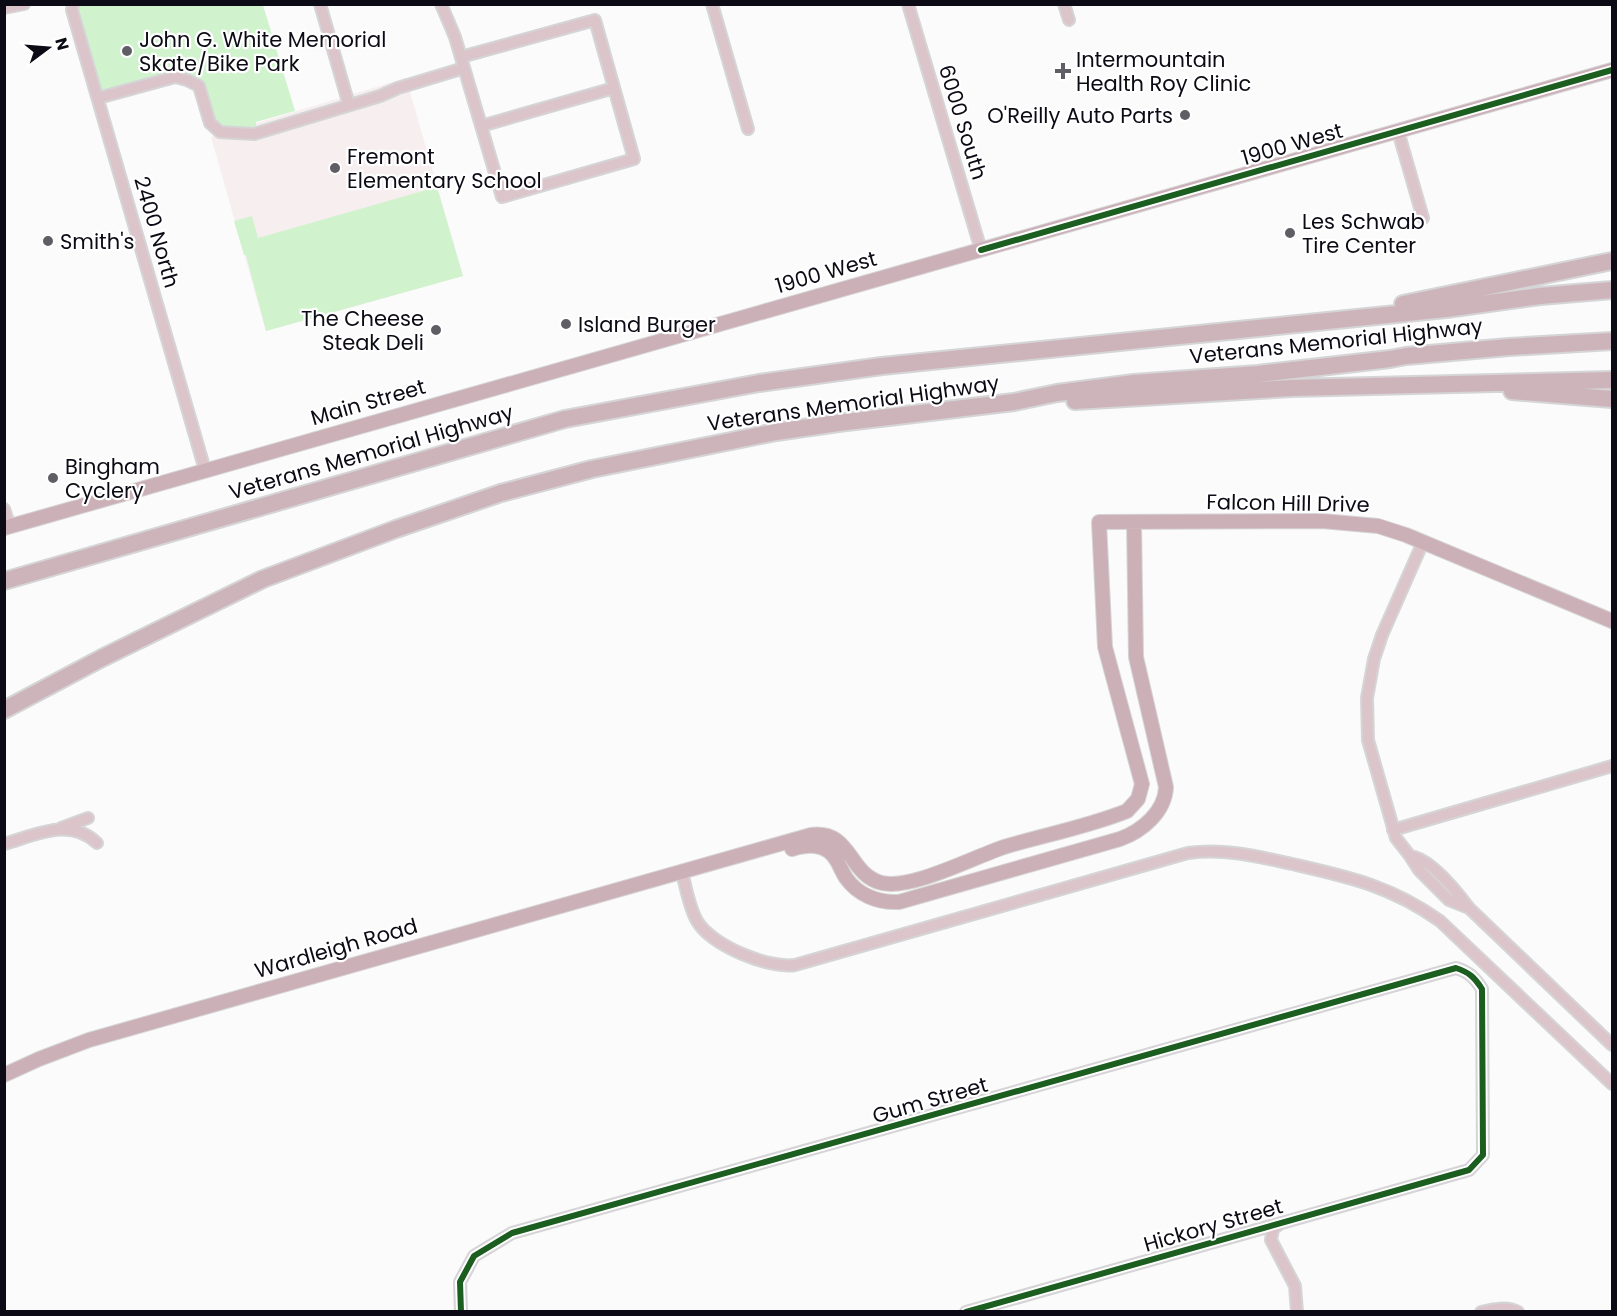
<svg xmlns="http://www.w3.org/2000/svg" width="1617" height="1316" viewBox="0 0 1617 1316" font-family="Poppins,sans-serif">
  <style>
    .education { fill: #f7eeef }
    .green { fill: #d0f3ce }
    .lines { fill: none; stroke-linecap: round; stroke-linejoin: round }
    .minor-casing { stroke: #d5d4d6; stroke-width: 14 }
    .major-casing { stroke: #d5d4d6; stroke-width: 16 }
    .highway-casing { stroke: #d5d4d6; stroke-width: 20 }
    .minor { stroke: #dbc5ca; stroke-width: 10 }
    .major { stroke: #ccb0b7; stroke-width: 14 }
    .highway { stroke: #cdb4ba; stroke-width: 16 }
    .cycleway-casing { stroke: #fff; stroke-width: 10 }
    .cycleway { stroke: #1b5e20; stroke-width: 6 }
    .poi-dot { fill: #605e65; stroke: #fff; stroke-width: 2 }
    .labels { text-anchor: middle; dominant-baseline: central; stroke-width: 4.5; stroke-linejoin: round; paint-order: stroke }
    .poi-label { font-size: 21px; fill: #0c0a14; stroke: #fff; text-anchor: start }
    .street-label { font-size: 21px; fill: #0c0a14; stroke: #fff }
  </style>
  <rect width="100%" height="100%" fill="#fbfbfb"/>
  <path class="education" d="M406 78 463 276 266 331 211 137Z"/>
  <path class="green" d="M75 5H263L295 111 256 122V127C246 130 233 135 223 130 211 124 196 89 190 77L100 94Z
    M437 187 463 276 266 331 246 255H244L234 221 252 216 258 238Z"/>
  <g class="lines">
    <g class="minor-casing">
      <path id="minor" d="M73 4 72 10 205 470
        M320 4 349 105
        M441 4 455 37 502 197 634 159 595 20 461 57
        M712 4 748 129
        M908 4 981 250
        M1064 4 1069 20
        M4 8 24 4
        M98 98 175 77 187 80 199 86 210 123 220 132 254 134 380 96 398 88 464 68
        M481 126 614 88
        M1398 131 1423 218
        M4 509 10 527
        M1423 542 1382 635 1374 659 1367 698 1368 740 1396 838 1410 856 1419 870 1449 900 1469 908
        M61 828 88 818
        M1393 830 1612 766
        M4 844C36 835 70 817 97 843
        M1410 856C1430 858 1457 892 1469 908L1612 1045
        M682 872C686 888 689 907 697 921 711 945 768 969 795 965L1188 853C1224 848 1256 856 1292 864 1349 877 1391 886 1440 921L1612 1084
        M1281 1223 1273 1229 1271 1240 1295 1286 1297 1312
        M461 1312 460 1282 474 1256 512 1233 1456 968C1469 972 1475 978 1482 989L1483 1155 1469 1170 966 1312
        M1481 1312C1493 1309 1507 1306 1518 1312"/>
    </g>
    <g class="major-casing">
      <path id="major" d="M4 528 1612 70
        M792 849C809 844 827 843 837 861 840 866 842 872 846 878 858 895 878 903 899 902L1120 839C1142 831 1165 812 1166 787L1136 657 1134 523
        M4 1075 39 1059 89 1040 811 835C852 830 848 875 882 883 911 890 974 857 1004 847 1044 835 1087 827 1127 811L1138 799 1142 784 1105 647 1099 522 1322 521 1378 526 1406 535 1612 621"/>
    </g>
    <g class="highway-casing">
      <path id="highway" d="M1403 304 1612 261
        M1512 391 1612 399
        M1075 401 1291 388 1612 380
        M4 581 565 419 759 383 882 366 1446 309 1540 296 1612 290
        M4 710 102 658 263 579 396 529 501 493 592 469 776 432 838 423 1014 402 1057 393 1134 383 1258 374 1390 359 1406 356 1509 347 1612 341"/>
    </g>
    <use href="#minor" class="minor"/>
    <use href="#major" class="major"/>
    <use href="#highway" class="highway"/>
    <g class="cycleway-casing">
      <path id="cycleway" d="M981 250 1612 70
        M461 1312 460 1282 474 1256 512 1233 1456 968C1469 972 1475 978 1482 989L1483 1155 1469 1170 966 1312"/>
    </g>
    <use href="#cycleway" class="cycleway"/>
  </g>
  <g class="poi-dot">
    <circle cx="127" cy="51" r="6"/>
    <path d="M1060 62h6v6h6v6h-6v6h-6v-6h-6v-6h6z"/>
    <circle cx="1185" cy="115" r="6"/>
    <circle cx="335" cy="168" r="6"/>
    <circle cx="1290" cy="233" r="6"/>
    <circle cx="48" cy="241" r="6"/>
    <circle cx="566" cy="324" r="6"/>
    <circle cx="436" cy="330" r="6"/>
    <circle cx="53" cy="478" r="6"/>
  </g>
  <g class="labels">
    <g class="poi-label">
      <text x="139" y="39">John G. White Memorial<tspan x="139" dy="24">Skate/Bike Park</tspan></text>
      <text x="1076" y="59">Intermountain<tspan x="1076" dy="24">Health Roy Clinic</tspan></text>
      <text x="1173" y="115" text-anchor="end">O'Reilly Auto Parts</text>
      <text x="347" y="156">Fremont<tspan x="347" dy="24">Elementary School</tspan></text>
      <text x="1302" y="221">Les Schwab<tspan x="1302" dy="24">Tire Center</tspan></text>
      <text x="60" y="241">Smith's</text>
      <text x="424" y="318" text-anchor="end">The Cheese<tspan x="424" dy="24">Steak Deli</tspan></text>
      <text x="578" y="324">Island Burger</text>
      <text x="65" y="466">Bingham<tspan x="65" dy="24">Cyclery</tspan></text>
    </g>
    <g class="street-label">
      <text transform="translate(963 122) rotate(73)">6000 South</text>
      <text transform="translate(1292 144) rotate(-16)">1900 West</text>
      <text transform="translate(157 232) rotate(74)">2400 North</text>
      <text transform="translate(826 272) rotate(-16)">1900 West</text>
      <text transform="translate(1336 341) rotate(-6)">Veterans Memorial Highway</text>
      <text transform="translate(368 402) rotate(-16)">Main Street</text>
      <text transform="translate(853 403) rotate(-8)">Veterans Memorial Highway</text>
      <text transform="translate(371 452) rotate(-16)">Veterans Memorial Highway</text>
      <text transform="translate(1288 503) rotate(1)">Falcon Hill Drive</text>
      <text transform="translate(336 948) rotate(-16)">Wardleigh Road</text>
      <text transform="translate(930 1100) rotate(-16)">Gum Street</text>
      <text transform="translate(1213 1225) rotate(-16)">Hickory Street</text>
    </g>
  </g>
  <rect width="1617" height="1316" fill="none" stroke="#0c0a14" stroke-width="12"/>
  <g transform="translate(48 48) rotate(74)" stroke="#ffffff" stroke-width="4.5" paint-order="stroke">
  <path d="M0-4.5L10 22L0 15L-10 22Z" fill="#0c0a14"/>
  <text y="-9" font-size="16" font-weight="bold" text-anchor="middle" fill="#0c0a14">N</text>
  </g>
</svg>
